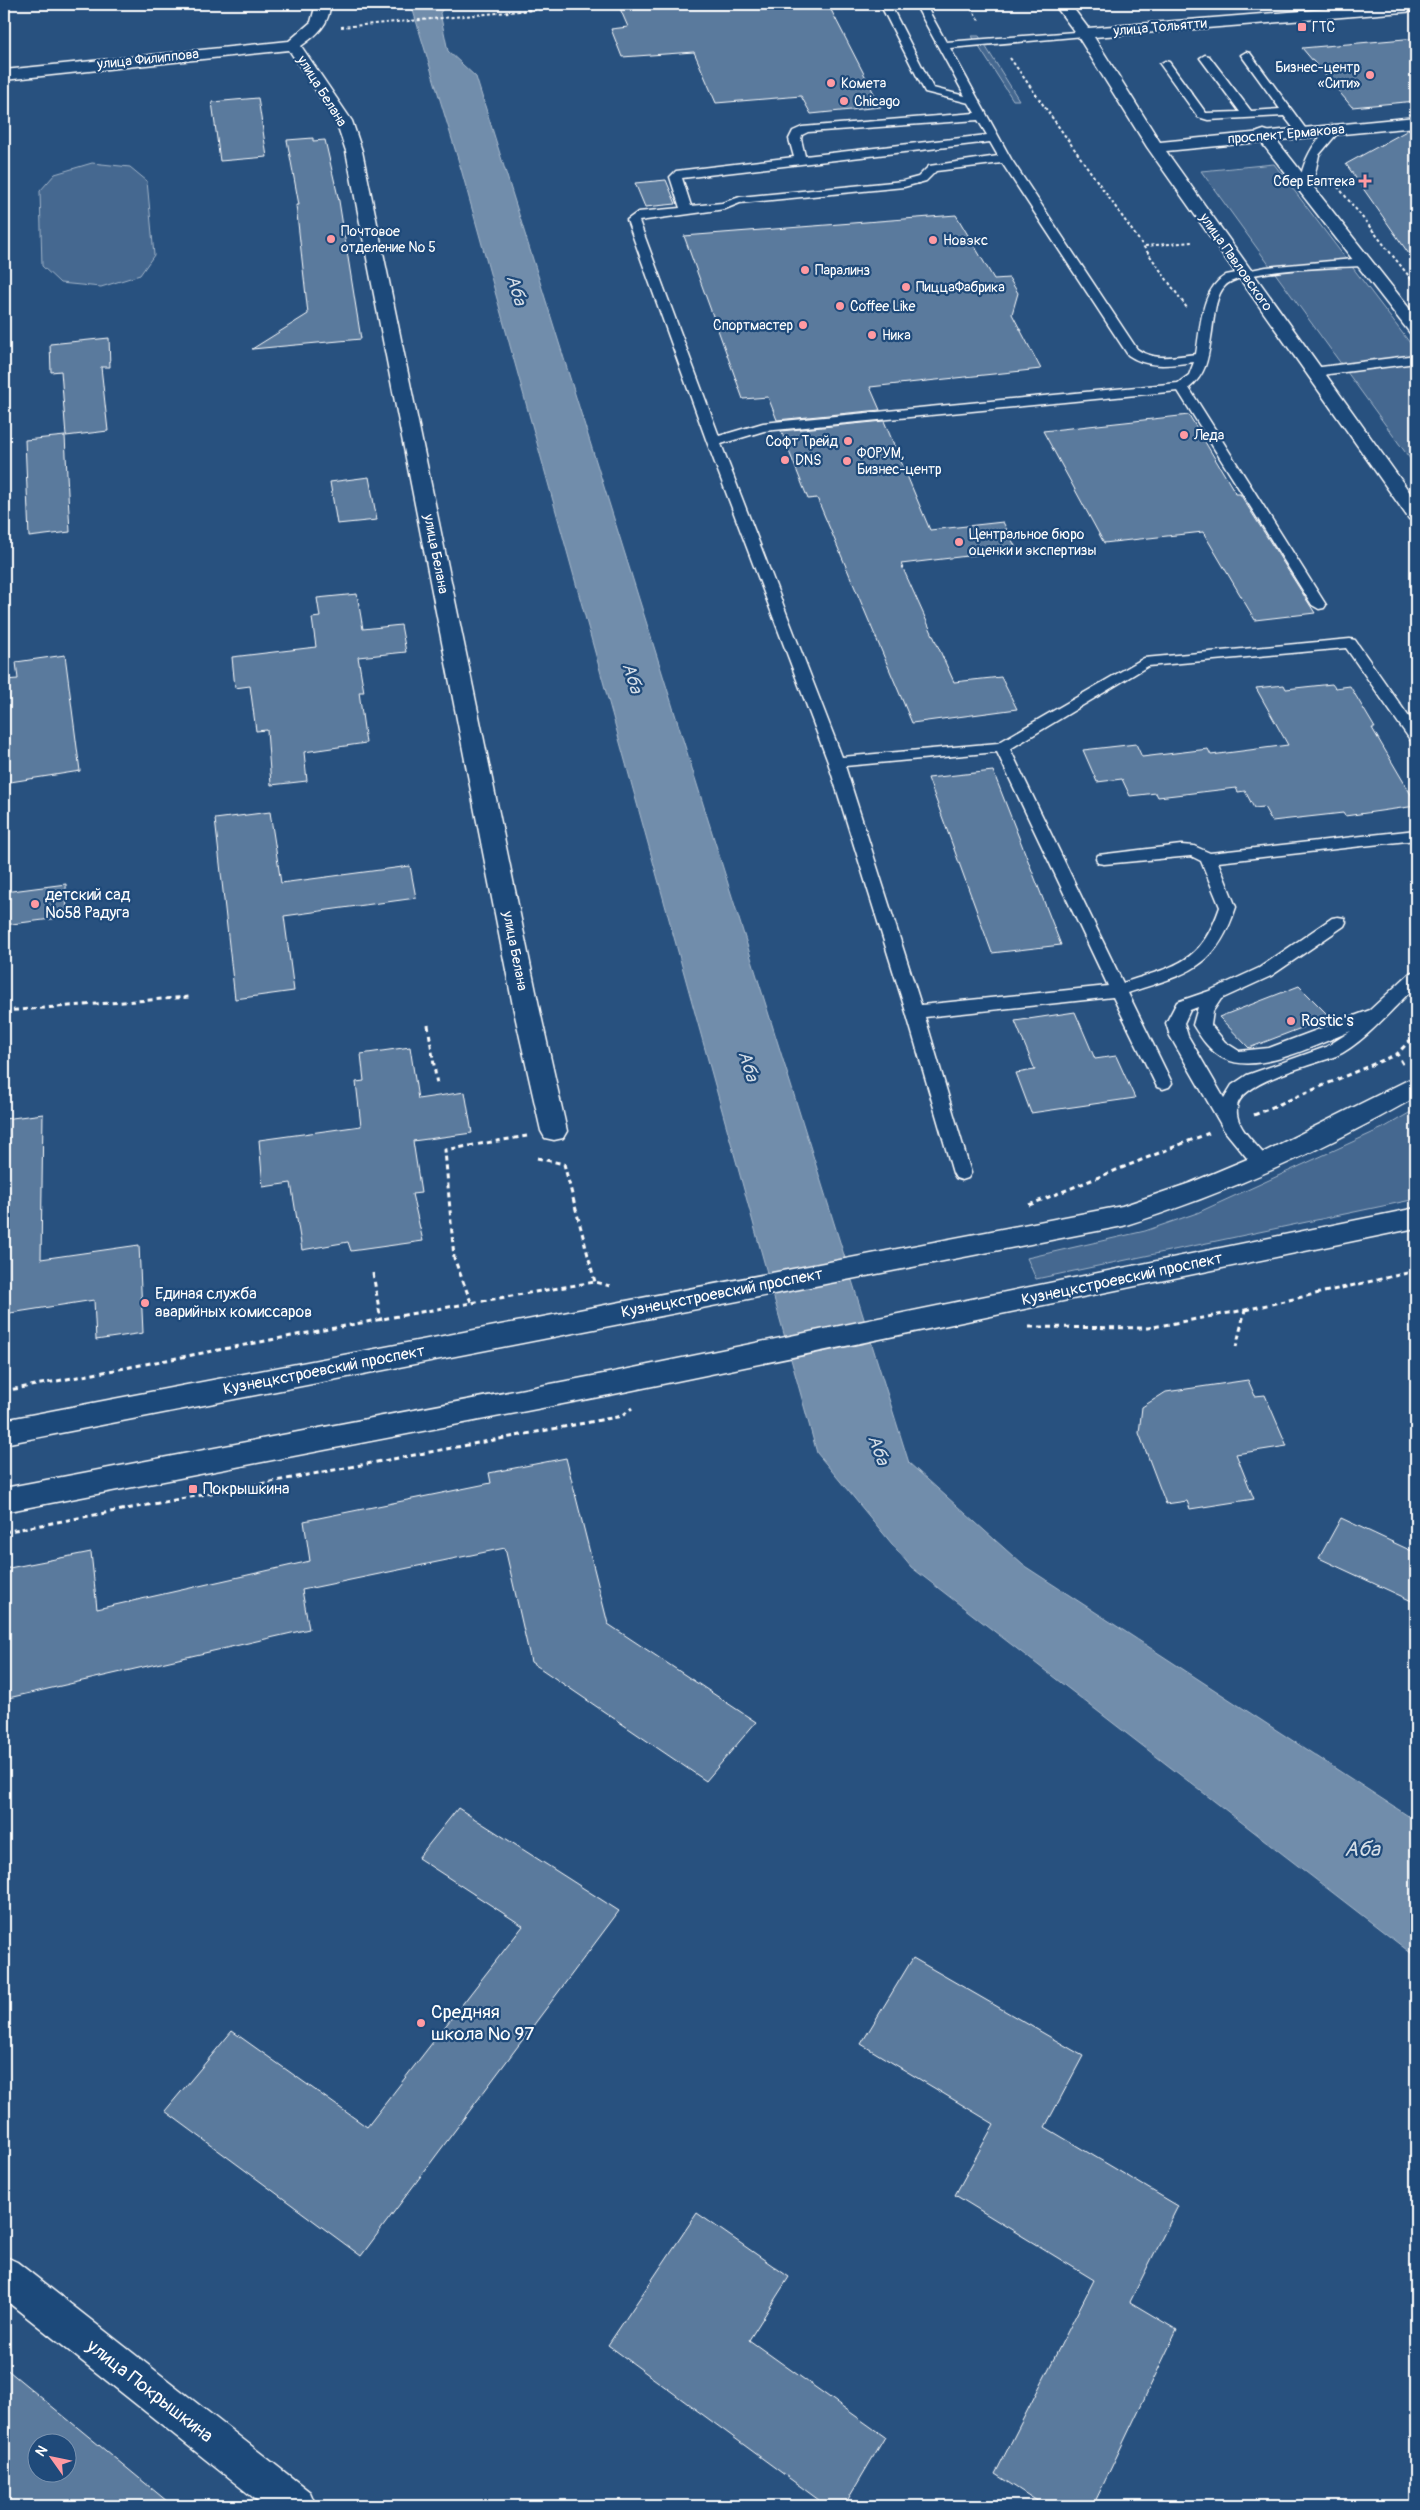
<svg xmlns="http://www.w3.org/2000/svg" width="1420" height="2510" viewBox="0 0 1420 2510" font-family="Pangolin,sans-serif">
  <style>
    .green { fill: #446890; stroke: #a2b4c8 }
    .water { fill: #718dab; stroke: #aabbcd }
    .building { fill: #5a7a9d; stroke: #fff; fill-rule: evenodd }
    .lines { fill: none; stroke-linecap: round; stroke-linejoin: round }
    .lane-casing { stroke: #fff; stroke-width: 3 }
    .street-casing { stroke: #fff; stroke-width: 3 }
    .secondary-casing { stroke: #fff; stroke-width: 3 }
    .path-far1 { stroke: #fff; stroke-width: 2; stroke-dasharray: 3 2.5; stroke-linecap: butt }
    .path { stroke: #fff; stroke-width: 3; stroke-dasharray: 5 4; stroke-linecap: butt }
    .lane { fill: #1f4a7a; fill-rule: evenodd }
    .street { fill: #1f4a7a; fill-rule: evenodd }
    .secondary { fill: #1f4a7a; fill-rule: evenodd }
    .poi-dot { fill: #ff9aa2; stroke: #1f4a7a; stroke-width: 2 }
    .labels { text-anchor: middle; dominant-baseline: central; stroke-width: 4.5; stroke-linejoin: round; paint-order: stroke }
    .far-street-label { font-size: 14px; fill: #fff; stroke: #1f4a7a }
    .far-poi-label { font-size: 14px; fill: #fff; stroke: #1f4a7a; text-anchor: start }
    .poi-label { font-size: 16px; fill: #fff; stroke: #1f4a7a; text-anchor: start }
    .street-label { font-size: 16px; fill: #fff; stroke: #1f4a7a }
    .water-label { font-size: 18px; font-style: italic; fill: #d4dde6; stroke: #1f4a7a }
    .near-poi-label { font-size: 19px; fill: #fff; stroke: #1f4a7a; text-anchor: start }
    .near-street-label { font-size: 19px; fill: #fff; stroke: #1f4a7a }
    .near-water-label { font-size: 21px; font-style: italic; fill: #d4dde6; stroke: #1f4a7a }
  </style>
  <rect width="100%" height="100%" fill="#28517f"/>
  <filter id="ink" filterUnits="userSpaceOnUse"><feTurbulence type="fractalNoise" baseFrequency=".02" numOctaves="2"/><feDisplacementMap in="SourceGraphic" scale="10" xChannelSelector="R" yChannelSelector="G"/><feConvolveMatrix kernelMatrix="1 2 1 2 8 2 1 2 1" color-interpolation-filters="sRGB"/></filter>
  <g filter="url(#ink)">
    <path class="green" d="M972 36H979L1019 100H1013Z
      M92 163 130 167 147 181 154 255 140 275 101 287 60 283 42 266 40 191 55 174Z
      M1274 164 1416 351V467L1201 171Z
      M1416 1109V1199L1036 1279 1027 1258 1145 1231 1197 1213 1385 1127Z"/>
    <path class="water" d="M411 4H446L440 13 448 51 476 77 909 1463 1023 1565 1416 1821V1957L911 1567 817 1453 461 169Z"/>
    <path class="building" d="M618 4H828L881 107 811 114 801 96 716 103 694 52 622 57 611 29 628 27Z
      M1416 38V101L1352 107 1302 48Z
      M258 98 267 157 220 161 212 102Z
      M1410 129H1416V264L1346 164Z
      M313 138V141L325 140 339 201 361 339 252 349 308 314 296 205H299L287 140Z
      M666 180 676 204 645 207 635 183Z
      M956 215 994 279 1009 278 1018 293 1012 314 1041 369 870 387 880 410 777 420 768 397 743 399 684 236Z
      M109 338 110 367H101L108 431 66 436 61 371 51 372 50 344Z
      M1189 415 1236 494H1240L1315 613 1255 620 1203 532 1104 543 1043 431Z
      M884 421 930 530 1003 522 1017 550 901 564 954 682 1001 677 1017 709 912 723 817 498 808 499 781 431Z
      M65 436 70 532 29 537 25 440Z
      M369 477 377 520 337 524 330 482Z
      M357 594 363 629 401 625 406 652 358 657 364 692H359L366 743 304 752 307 781 271 785 267 730 256 731 250 686 235 688 232 657 316 647 312 618 320 617 317 598Z
      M65 655 80 771 4 783V680L18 679 16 662Z
      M1332 684 1335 688 1350 686 1375 728H1372L1416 803V806L1345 816 1343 813 1272 821 1264 807 1254 808 1245 791 1238 792 1236 788 1158 797 1156 793 1130 796 1122 779 1097 782 1083 750 1136 744 1142 757 1208 749 1211 755 1288 745 1256 688 1284 685 1286 689Z
      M993 771 1061 945 992 953 928 778Z
      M270 812 281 883 410 866 416 898 284 916 294 991 235 999 215 819Z
      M66 884 67 917 4 925V892Z
      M1299 986 1330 1017 1249 1048 1219 1017Z
      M1075 1012 1095 1059 1116 1056 1135 1098 1031 1113 1016 1073 1035 1070 1015 1021Z
      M410 1047 418 1099 465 1092 472 1133 413 1141 421 1193 412 1194 423 1241 351 1251 348 1242 302 1250 291 1183 263 1187 259 1140 361 1126 356 1082 364 1081 361 1054Z
      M43 1114 41 1259 139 1245 143 1333 96 1340 94 1300 4 1314V1119Z
      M1248 1380 1255 1396 1265 1395 1287 1446 1236 1454 1254 1499 1190 1509 1187 1501 1166 1504 1139 1433 1142 1407 1166 1392Z
      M566 1458 608 1624 756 1722 706 1781 531 1662 505 1548 302 1590 309 1629 4 1699V1569L91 1552 97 1609 310 1561 304 1521 491 1483 489 1473Z
      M1341 1518 1416 1553V1603L1319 1558Z
      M458 1808 619 1911 361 2256 165 2111 232 2031 367 2127 523 1926 418 1858Z
      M913 1958 1083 2056 1045 2127 1178 2206 1130 2302 1177 2330 1093 2506H1045L995 2474 1094 2280 955 2195 994 2124 861 2044Z
      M697 2213 789 2277 749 2340 885 2437 844 2506H827L608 2345Z
      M4 2367 173 2506H4ZM38 2442H68V2472H38Z"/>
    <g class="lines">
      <g class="lane-casing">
        <path id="lane" d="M880 4H890L933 88 965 96 915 4H925L946 42 1088 31 1089 33 1084 36 950 48 1011 159 1137 349C1155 362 1176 356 1196 354 1201 328 1200 290 1226 275L1266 267 1364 258 1370 262 1364 266C1338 267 1241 269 1225 286 1214 297 1214 323 1211 338 1208 358 1206 375 1189 388L1326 605 1324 608 1319 609 1312 605 1178 391 764 431 721 444 842 757 998 743 1144 658 1350 639 1355 640 1416 727V743L1411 741 1346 648 1148 666 1010 749 1123 983C1176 965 1200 965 1220 907L1201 861 1191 856 1104 864 1098 863 1096 859 1098 855 1181 845 1194 846 1210 853 1416 830V840L1218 862 1236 907C1215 971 1187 973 1128 993L1172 1083 1169 1087 1163 1089 1157 1087 1113 997 925 1017 971 1173 968 1178 962 1180 956 1178 953 1173 906 1012 828 762 707 442 627 220 638 212 680 208 670 177 676 171 794 157 789 139 793 131 802 127 975 113 969 103 925 92ZM978 120 987 135 805 156 801 139 802 135 808 132ZM990 142 998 156 929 166 918 177 903 181 740 197 722 203 691 206 682 178ZM1002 163 1128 355C1148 369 1171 365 1194 362L1189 375 1178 383 763 423 719 436 639 221 725 209 740 203 904 187 926 181 936 171ZM997 752 1108 986 921 1005 845 766Z
          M1246 52 1250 53 1308 132 1306 134H1298L1284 116 1208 120 1198 117 1160 64 1165 61 1169 62 1206 113 1240 112 1200 58 1205 55 1209 56 1251 111 1280 109 1241 55Z
          M1335 126 1341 129 1319 155 1312 187 1306 190 1302 189C1295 173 1318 130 1335 126Z
          M1416 355V363L1313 376 1307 372 1313 368Z
          M1338 917 1344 918 1346 922 1344 926 1271 976 1221 999 1213 1011 1211 1025 1225 1042 1239 1051 1269 1048 1370 1010 1410 973 1416 971V986C1394 1007 1362 1045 1336 1056 1314 1065 1241 1081 1237 1107 1234 1130 1261 1146 1271 1164L1268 1169 1262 1171 1256 1169 1224 1130 1170 1036 1166 1023 1177 1002 1209 991 1259 968 1332 918ZM1198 1007 1193 1025C1201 1038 1210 1052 1225 1059 1258 1075 1318 1044 1351 1031L1326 1047 1247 1075 1232 1085 1224 1098 1188 1036 1184 1023 1190 1010Z"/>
      </g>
      <g class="street-casing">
        <path id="street" d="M316 4H330C330 24 317 35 301 46L352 121 362 151 540 1011 567 1131 563 1138 554 1140 545 1138 541 1131 514 1011 346 151 336 121 289 50 4 80V70L289 41 311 22Z
          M1264 130 1270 132 1416 317V334L1410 333 1258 138 1256 135 1258 132Z
          M4 2256 17 2262 310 2492 316 2506H264L4 2299Z"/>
      </g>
      <g class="secondary-casing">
        <path id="secondary" d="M1054 4H1070L1088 28 1388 4H1416V11L1094 37 1160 142 1416 117V127L1166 151 1416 501V521L1409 519 1147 147 1077 35Z
          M1416 1076V1097C1323 1150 1226 1194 1123 1226L4 1444V1420L1122 1206 1190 1183 1264 1152Z
          M1416 1208V1228L614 1394 4 1512V1488L614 1372Z"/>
      </g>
      <path class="path-far1" d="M968 4 980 22
        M341 27 543 9 541 4
        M1010 58 1187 308
        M1331 178 1416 285
        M1145 246 1192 242"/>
      <path class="path" d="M4 1011 189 997
        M428 1025 437 1085
        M1403 1064 1397 1054 1416 1034
        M1254 1115 1397 1054
        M537 1158 564 1164 595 1282
        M1029 1205 1209 1133
        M373 1273 381 1321
        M471 1302 454 1258 445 1150 527 1136
        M1245 1310 1416 1271
        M1029 1327 1148 1328 1245 1310 1236 1347
        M4 1391C201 1354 397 1314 595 1282L610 1286
        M4 1532 622 1416 632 1408"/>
      <use href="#lane" class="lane"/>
      <use href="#street" class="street"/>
      <use href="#secondary" class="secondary"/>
    </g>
  </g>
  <g class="poi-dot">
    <rect x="1297" y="22" width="10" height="10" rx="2.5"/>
    <circle cx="1370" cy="75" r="5"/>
    <circle cx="831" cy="83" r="5"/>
    <circle cx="844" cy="101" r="5"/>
    <path d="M1362.5 173.5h5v5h5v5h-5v5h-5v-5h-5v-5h5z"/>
    <circle cx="331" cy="239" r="5"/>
    <circle cx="933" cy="240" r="5"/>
    <circle cx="805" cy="270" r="5"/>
    <circle cx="906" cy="287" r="5"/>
    <circle cx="840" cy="306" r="5"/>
    <circle cx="803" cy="325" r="5"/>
    <circle cx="872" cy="335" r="5"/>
    <circle cx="1184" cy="435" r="5"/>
    <circle cx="848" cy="441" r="5"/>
    <circle cx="785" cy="460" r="5"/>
    <circle cx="847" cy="461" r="5"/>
    <circle cx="959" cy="542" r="5"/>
    <circle cx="35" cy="904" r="5"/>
    <circle cx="1291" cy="1021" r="5"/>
    <circle cx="145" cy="1303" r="5"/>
    <rect x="188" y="1484" width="10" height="10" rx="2.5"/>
    <circle cx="421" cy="2023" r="5"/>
  </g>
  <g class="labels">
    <g class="far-street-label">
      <text transform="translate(1160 27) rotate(-5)">улица Тольятти</text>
      <text transform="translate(148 59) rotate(-6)">улица Филиппова</text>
      <text transform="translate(322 91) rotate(58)">улица Белана</text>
      <text transform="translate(1286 134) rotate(-5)">проспект Ермакова</text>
      <text transform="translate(1236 262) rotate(55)">улица Павловского</text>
      <text transform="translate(436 554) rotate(79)">улица Белана</text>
      <text transform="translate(515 951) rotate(79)">улица Белана</text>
    </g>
    <g class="far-poi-label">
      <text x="1312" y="27">ГТС</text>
      <text x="1360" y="67" text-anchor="end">Бизнес-центр<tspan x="1360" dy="16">«Сити»</tspan></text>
      <text x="841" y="83">Комета</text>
      <text x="854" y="101">Chicago</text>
      <text x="1355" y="181" text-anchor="end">Сбер Еаптека</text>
      <text x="341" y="231">Почтовое<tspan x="341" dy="16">отделение № 5</tspan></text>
      <text x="943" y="240">Новэкс</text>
      <text x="815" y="270">Паралинз</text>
      <text x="916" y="287">ПиццаФабрика</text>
      <text x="850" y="306">Coffee Like</text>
      <text x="793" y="325" text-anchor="end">Спортмастер</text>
      <text x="882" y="335">Ника</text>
      <text x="1194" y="435">Леда</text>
      <text x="838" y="441" text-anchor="end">Софт Трейд</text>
      <text x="857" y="453">ФОРУМ,<tspan x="857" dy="16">Бизнес-центр</tspan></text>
      <text x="795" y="460">DNS</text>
      <text x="969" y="534">Центральное бюро<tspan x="969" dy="16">оценки и экспертизы</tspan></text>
    </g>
    <g class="poi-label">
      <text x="45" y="895">детский сад<tspan x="45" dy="18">№58 Радуга</tspan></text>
      <text x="1301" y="1021">Rostic's</text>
      <text x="155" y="1294">Единая служба<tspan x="155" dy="18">аварийных комиссаров</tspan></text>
      <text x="203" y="1489">Покрышкина</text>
    </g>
    <g class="street-label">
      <text transform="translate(1122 1279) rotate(-12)">Кузнецкстроевский проспект</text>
      <text transform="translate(722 1293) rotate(-11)">Кузнецкстроевский проспект</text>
      <text transform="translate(324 1370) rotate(-11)">Кузнецкстроевский проспект</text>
    </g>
    <g class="water-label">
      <text transform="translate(516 290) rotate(73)">Аба</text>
      <text transform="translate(632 678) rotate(73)">Аба</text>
      <text transform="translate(748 1066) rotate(73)">Аба</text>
      <text transform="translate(878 1450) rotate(70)">Аба</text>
    </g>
    <g class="near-poi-label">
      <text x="431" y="2012">Средняя<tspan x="431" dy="22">школа № 97</tspan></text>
    </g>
    <g class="near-street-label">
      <text transform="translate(150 2391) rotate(38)">улица Покрышкина</text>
    </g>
    <g class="near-water-label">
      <text x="1362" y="1849">Аба</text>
    </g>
  </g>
  <rect width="1420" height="2510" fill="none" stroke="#1f4a7a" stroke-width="20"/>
  <rect x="10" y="10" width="1400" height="2490" fill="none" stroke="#fff" stroke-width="2" filter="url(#ink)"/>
  <g transform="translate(52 2458) rotate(303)"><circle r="24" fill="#1f4a7a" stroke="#7992af"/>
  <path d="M0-4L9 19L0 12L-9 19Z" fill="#ff9aa2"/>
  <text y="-8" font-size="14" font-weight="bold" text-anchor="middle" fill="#ffffff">N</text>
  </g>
</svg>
